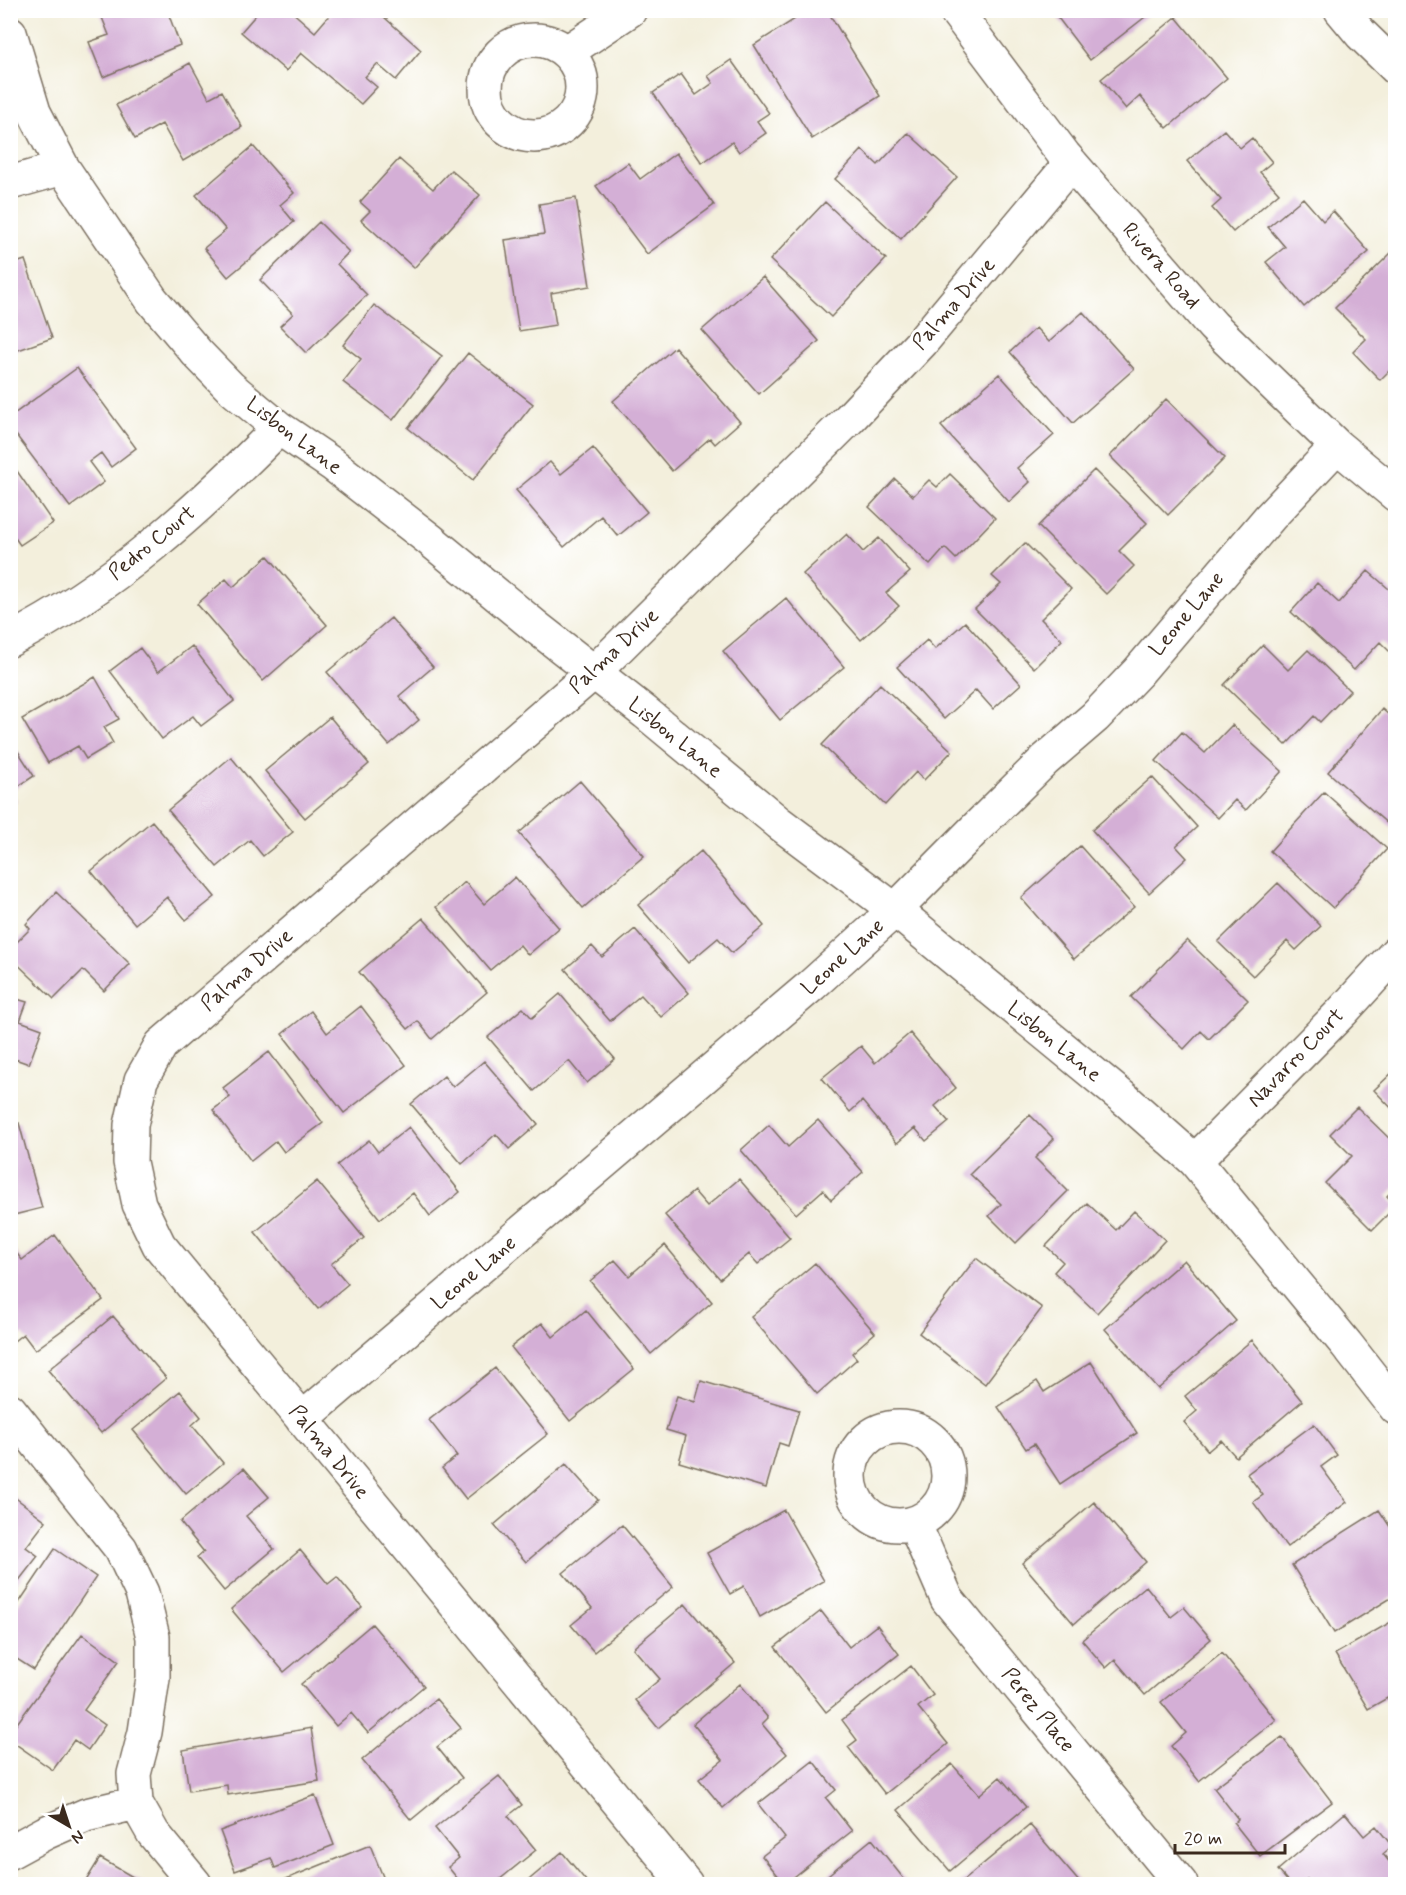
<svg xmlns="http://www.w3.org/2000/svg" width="1406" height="1895" viewBox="0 0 1406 1895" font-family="Mynerve,sans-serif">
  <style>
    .building { fill: #d4afd6 }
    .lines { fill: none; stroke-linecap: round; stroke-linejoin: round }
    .minor-casing { stroke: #7b6f60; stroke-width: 36 }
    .minor { stroke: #fff; stroke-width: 33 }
    .labels { text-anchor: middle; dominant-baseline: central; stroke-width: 6; stroke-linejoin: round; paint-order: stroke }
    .street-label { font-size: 21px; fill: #3b2a1e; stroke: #fff }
  </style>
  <rect width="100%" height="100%" fill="#fff"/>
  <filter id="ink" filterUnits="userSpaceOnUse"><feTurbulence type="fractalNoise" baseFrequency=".0167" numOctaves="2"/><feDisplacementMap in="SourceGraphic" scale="12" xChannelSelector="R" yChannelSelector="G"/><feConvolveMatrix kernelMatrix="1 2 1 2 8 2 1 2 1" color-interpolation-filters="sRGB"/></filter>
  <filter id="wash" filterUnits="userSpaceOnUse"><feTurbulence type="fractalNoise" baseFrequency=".008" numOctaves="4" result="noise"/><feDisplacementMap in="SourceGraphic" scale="24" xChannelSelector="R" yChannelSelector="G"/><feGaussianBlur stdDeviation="1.35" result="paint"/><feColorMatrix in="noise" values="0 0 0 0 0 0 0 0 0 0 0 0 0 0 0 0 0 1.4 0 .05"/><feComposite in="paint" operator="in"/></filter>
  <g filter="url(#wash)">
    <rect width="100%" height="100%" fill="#f3efdc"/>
    <g id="blocks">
      <path class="building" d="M99 10H167L180 45 103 77 89 42 109 35Z
        M260 10H290L315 32 334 10H376L421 50 396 80 377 64 365 77 377 87 361 104 301 53 286 71 241 32Z
        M809 10H827L880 96 812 139 754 45Z
        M1052 10H1154L1090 60Z
        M1176 17 1227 78 1167 128 1140 96 1126 109 1101 79Z
        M731 60 769 113 757 121 766 133 739 152 732 142 702 163 653 93 681 74 696 95 713 83 708 76Z
        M190 63 209 98 222 91 242 127 183 161 162 124 135 139 116 105Z
        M1224 130 1240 148 1252 138 1272 162 1260 172 1279 193 1233 232 1212 208 1221 200 1187 161Z
        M908 133 957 177 901 239 835 179 862 150 878 165Z
        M253 146 294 193 280 205 294 222 228 277 204 248 226 230 196 195Z
        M676 153 714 205 647 254 596 186 628 163 640 179Z
        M399 159 433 189 451 170 480 195 414 268 361 220 370 211 360 202Z
        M576 198 590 286 551 293 556 325 519 331 505 240 544 234 539 204Z
        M1303 198 1323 221 1333 211 1369 252 1304 307 1266 262 1285 247 1268 227Z
        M825 202 886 259 831 317 770 260Z
        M319 222 349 252 337 264 367 295 306 353 280 326 293 314 260 280Z
        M1391 253 1396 257V364L1380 380 1353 352 1366 339 1335 308Z
        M25 260 52 338 10 353V265Z
        M763 277 819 341 759 394 702 330Z
        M374 305 442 356 393 420 343 382 361 359 343 345Z
        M1083 312 1134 369 1073 423 1010 352 1036 328 1049 342Z
        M675 347 740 422 715 444 710 438 672 471 613 401Z
        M468 353 533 404 473 480 408 428Z
        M77 368 136 448 111 467 101 453 89 462 104 482 70 507 10 427V417Z
        M999 374 1054 435 1017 468 1030 482 1009 502 941 426Z
        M1166 399 1225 458 1168 515 1110 456Z
        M593 448 647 512 618 536 601 516 564 547 516 490 550 462 561 474Z
        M10 461 53 523 20 545 13 535 10 537Z
        M1094 470 1147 523 1119 551 1134 566 1106 594 1038 526Z
        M950 474 995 518 956 559 945 548 930 565 869 507 895 479 913 496 929 480 937 487Z
        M847 534 863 552 879 538 910 572 886 593 899 606 861 640 803 574Z
        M1025 543 1071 589 1041 619 1062 640 1034 668 975 609 1001 584 992 576Z
        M268 556 327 625 263 681 197 604 226 579 233 587Z
        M1368 571 1396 595V645L1390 652 1380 642 1354 670 1291 612 1317 583 1339 603Z
        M786 598 844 667 780 720 723 651Z
        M391 618 433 667 399 696 419 720 389 745 327 672Z
        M965 622 1021 684 993 709 976 690 944 719 897 667 927 640 935 649Z
        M1263 645 1288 670 1308 650 1350 691 1320 722 1314 716 1286 745 1224 685Z
        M192 646 234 701 201 726 193 716 162 739 110 671 140 648 158 672Z
        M95 677 119 719 104 727 113 743 86 759 78 746 48 763 22 719Z
        M880 684 952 751 924 780 916 772 885 805 822 745Z
        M1382 709 1396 721V831L1328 772Z
        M330 717 369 764 305 818 265 771Z
        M1232 725 1282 771 1246 810 1235 800 1218 818 1156 761 1182 732 1205 753Z
        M10 739 34 776 11 791 17 801 10 805Z
        M231 757 293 832 263 856 250 840 217 867 168 810Z
        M1152 777 1197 827 1176 846 1187 858 1149 893 1092 830Z
        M580 781 644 856 583 908 519 833Z
        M1324 792 1387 849 1333 908 1270 851Z
        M152 821 215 897 186 920 167 897 135 924 91 871Z
        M1080 846 1134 907 1074 959 1021 898Z
        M701 851 764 926 732 953 718 938 688 963 638 905Z
        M515 877 559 928 528 955 520 945 490 970 436 907 465 882 484 904Z
        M1278 883 1321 926 1296 950 1287 941 1253 976 1218 942Z
        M56 892 130 964 104 991 83 970 54 999 10 957V949L30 929 26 924Z
        M423 918 487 992 432 1039 418 1021 408 1029 359 972Z
        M635 929 689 993 661 1017 641 995 610 1021 565 969 592 946 602 957Z
        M1187 940 1248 1000 1209 1039 1201 1031 1184 1049 1131 997Z
        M560 994 615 1059 587 1083 569 1061 534 1091 488 1037 523 1008 532 1018Z
        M10 997 27 1002 20 1021 42 1029 29 1064 15 1059 11 1071Z
        M361 1006 406 1065 344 1113 282 1034 311 1011 327 1033Z
        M910 1033 956 1088 935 1106 949 1122 926 1141 915 1128 897 1143 862 1101 850 1112 822 1078 861 1046 875 1063Z
        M269 1052 323 1123 284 1152 276 1141 251 1161 213 1110 230 1097 223 1088Z
        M484 1061 538 1124 509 1149 496 1134 462 1164 411 1104 444 1076 453 1087Z
        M1396 1069V1113L1374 1090Z
        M1357 1107 1396 1145V1187L1387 1196 1396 1206 1372 1230 1325 1183 1352 1156 1330 1134Z
        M1030 1115 1054 1139 1035 1158 1068 1191 1016 1243 989 1216 1001 1204 970 1174Z
        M818 1120 863 1172 831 1200 823 1190 796 1214 741 1150 769 1125 788 1147Z
        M19 1123 42 1208 10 1216V1125Z
        M409 1127 460 1192 430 1216 413 1193 380 1219 337 1165 369 1140 378 1152Z
        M739 1179 790 1238 758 1264 749 1254 720 1279 665 1215 694 1191 707 1206Z
        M317 1181 364 1238 331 1264 348 1284 318 1309 255 1232Z
        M1087 1203 1116 1230 1134 1211 1165 1240 1097 1313 1054 1272 1063 1262 1046 1246Z
        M55 1235 103 1300 35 1350 23 1334 10 1344V1245L22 1260Z
        M665 1245 712 1302 651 1354 590 1281 615 1260 629 1276Z
        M976 1258 1042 1308 985 1384 919 1333Z
        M1184 1260 1236 1321 1158 1389 1105 1329Z
        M815 1263 875 1333 852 1353 857 1359 817 1394 751 1317Z
        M586 1310 634 1369 570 1421 511 1347 542 1323 553 1337Z
        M113 1316 166 1378 101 1433 48 1370Z
        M1252 1340 1302 1401 1236 1457 1221 1440 1208 1451 1184 1422 1197 1411 1185 1396Z
        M1091 1362 1137 1433 1060 1484 1034 1444 1026 1449 998 1407 1037 1381 1044 1392Z
        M495 1368 548 1434 466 1499 442 1468 457 1456 429 1420Z
        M701 1381 799 1410 788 1446 779 1443 766 1488 679 1462 686 1436 666 1430 677 1396 695 1402Z
        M180 1391 201 1417 192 1425 223 1463 186 1494 133 1430Z
        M1314 1424 1337 1455 1321 1467 1347 1502 1287 1547 1253 1502 1263 1495 1247 1474Z
        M566 1464 598 1500 526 1562 494 1525Z
        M244 1468 269 1497 246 1516 274 1549 224 1591 197 1558 204 1552 180 1522Z
        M13 1496 46 1521 26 1547 38 1556 10 1592V1500Z
        M1094 1502 1146 1562 1074 1624 1022 1563Z
        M784 1510 824 1581 760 1617 744 1586 730 1594 707 1553Z
        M1379 1510 1396 1536V1595L1334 1633 1292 1565Z
        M622 1525 673 1587 594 1652 571 1625 592 1608 563 1573Z
        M55 1549 96 1577 34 1670 17 1659 10 1670V1616Z
        M300 1550 328 1584 337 1577 362 1607 284 1672 231 1609Z
        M1146 1586 1171 1617 1184 1607 1211 1639 1145 1695 1115 1660 1106 1668 1082 1640Z
        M685 1604 735 1663 658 1728 635 1700 660 1679 633 1648Z
        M821 1611 849 1647 877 1625 899 1654 826 1712 775 1647Z
        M1396 1619V1710L1389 1697 1368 1709 1335 1654Z
        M372 1624 424 1686 368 1733 351 1713 336 1726 301 1684Z
        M82 1634 119 1661 84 1710 105 1725 88 1750 74 1740 53 1770 10 1740V1733Z
        M1222 1653 1276 1720 1199 1781 1171 1746 1186 1733 1161 1702Z
        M911 1666 933 1695 918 1707 948 1744 885 1794 848 1747 857 1740 842 1720Z
        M740 1684 768 1718 762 1724 787 1754 723 1808 699 1779 723 1760 693 1724Z
        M436 1699 461 1728 437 1747 462 1778 411 1820 362 1760Z
        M311 1728 319 1781 228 1795 227 1785 189 1791 183 1750Z
        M1282 1737 1332 1802 1260 1856 1234 1823 1238 1819 1214 1788Z
        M813 1761 836 1790 826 1798 852 1831 785 1884 762 1856 785 1838 758 1804Z
        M952 1764 979 1795 1000 1777 1026 1807 950 1871 898 1810Z
        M499 1776 522 1805 508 1816 536 1850 494 1884H462L448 1867 459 1858 435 1828Z
        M315 1795 334 1845 275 1868 271 1858 235 1871 220 1831Z
        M1345 1813 1364 1836 1376 1826 1392 1846 1383 1854 1396 1870V1875L1384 1884H1313L1307 1879 1300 1884H1290L1278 1870Z
        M1030 1825 1081 1884H959Z
        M872 1839 908 1884H827L823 1879Z
        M370 1845 386 1884H274Z
        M562 1852 587 1882 584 1884H524Z
        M100 1858 145 1884H84Z"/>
    </g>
  </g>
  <g filter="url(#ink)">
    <use href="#blocks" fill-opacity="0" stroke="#7b6f60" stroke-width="1.5"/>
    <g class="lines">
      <g class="minor-casing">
        <path id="minor" d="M955 10 1064 155 1213 326 1337 446 1396 495
          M1341 10 1361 34 1396 68
          M10 33 34 112 63 168 152 300 197 353 230 387 279 428 332 464 429 539 536 627 646 713 779 823 895 910 1126 1100 1195 1161 1346 1344 1396 1408
          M486 88a48 48 0 1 1 96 0a48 48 0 1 1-96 0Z
          M567 52 630 10
          M10 183 63 168
          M10 640C112 588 199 509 279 428
          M1195 1161 1342 1012 1396 953
          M10 1410 121 1549 142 1593 153 1637V1678L145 1732 134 1774 136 1803 153 1833 195 1884
          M302 1419 812 985 895 910 978 826 1045 760 1095 717 1138 672 1270 517 1337 446
          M850 1476a49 49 0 1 1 98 0a49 49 0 1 1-98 0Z
          M914 1523 947 1599 1181 1884
          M10 1852 45 1833 86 1815 136 1803
          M686 1884 159 1245 139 1204 130 1162 131 1125 141 1080 161 1045 594 672 849 419 922 342 1071 163"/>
      </g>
      <use href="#minor" class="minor"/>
    </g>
  </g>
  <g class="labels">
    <g class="street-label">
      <text transform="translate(1161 266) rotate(49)">Rivera Road</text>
      <text transform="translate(954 304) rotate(-49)">Palma Drive</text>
      <text transform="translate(294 436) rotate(37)">Lisbon Lane</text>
      <text transform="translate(152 543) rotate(-39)">Pedro Court</text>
      <text transform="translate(1187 614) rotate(-50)">Leone Lane</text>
      <text transform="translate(614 651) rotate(-43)">Palma Drive</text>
      <text transform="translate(675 738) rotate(39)">Lisbon Lane</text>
      <text transform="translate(843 957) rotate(-42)">Leone Lane</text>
      <text transform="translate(247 970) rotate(-41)">Palma Drive</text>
      <text transform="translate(1054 1042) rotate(39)">Lisbon Lane</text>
      <text transform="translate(1296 1058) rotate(-46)">Navarro Court</text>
      <text transform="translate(474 1273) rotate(-40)">Leone Lane</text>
      <text transform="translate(329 1452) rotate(51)">Palma Drive</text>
      <text transform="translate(1038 1710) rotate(51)">Perez Place</text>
    </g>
  </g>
  <rect width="1406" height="1895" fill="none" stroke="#fff" stroke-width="36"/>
  <g transform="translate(69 1826) rotate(141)" stroke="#ffffff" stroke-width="4.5" paint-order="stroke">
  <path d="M0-4.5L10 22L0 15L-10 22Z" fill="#3b2a1e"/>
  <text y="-9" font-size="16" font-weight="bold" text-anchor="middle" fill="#3b2a1e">N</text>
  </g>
  <path d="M1175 1844v9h110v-9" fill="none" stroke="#3b2a1e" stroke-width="3"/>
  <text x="1184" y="1844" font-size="18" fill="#3b2a1e" stroke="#ffffff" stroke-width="4.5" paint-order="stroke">20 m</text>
</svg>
